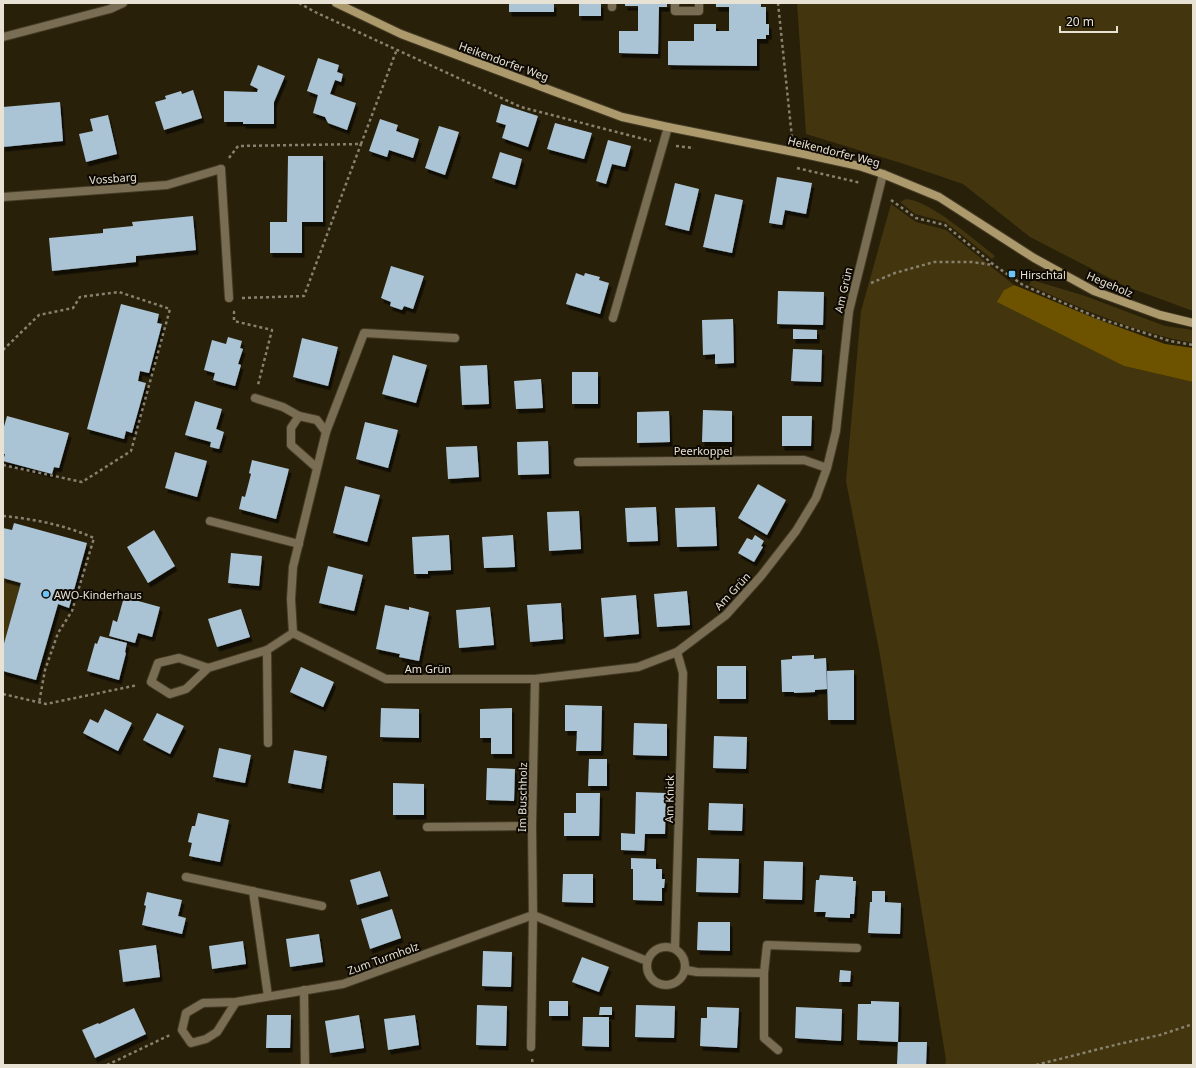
<svg xmlns="http://www.w3.org/2000/svg" width="1196" height="1068" viewBox="0 0 1196 1068" font-family="'Noto Sans',sans-serif">
  <style>
    .green { fill: #43350e }
    .forest { fill: #6d5300 }
    .building { fill: #aac4d5; filter: url(#shadow) }
    .lines { fill: none; stroke-linecap: round; stroke-linejoin: round }
    .lane-casing { stroke: #443b26; stroke-width: 10 }
    .street-casing { stroke: #443b26; stroke-width: 10 }
    .secondary-casing { stroke: #443b26; stroke-width: 10 }
    .path { stroke: #88816f; stroke-width: 2.5; stroke-dasharray: 3 3; stroke-linecap: butt }
    .lane { stroke: #796e53; stroke-width: 8 }
    .street { stroke: #796e53; stroke-width: 8 }
    .secondary { stroke: #ac9a6d; stroke-width: 8 }
    .poi-dot { fill: #6fc2f4; stroke: #0e0a03; stroke-width: 1.5 }
    .labels { text-anchor: middle; dominant-baseline: central; stroke-width: 4; stroke-linejoin: round; paint-order: stroke }
    .street-label { font-size: 11px; fill: #e7e2d4; stroke: #0e0a03 }
    .poi-label { font-size: 11px; fill: #e7e2d4; stroke: #0e0a03; text-anchor: start }
  </style>
  <defs>
    <filter id="shadow"><feDropShadow dx="2.5" dy="4.5" stdDeviation="0" flood-color="#0009"/></filter>
  </defs>
  <rect width="100%" height="100%" fill="#29200a"/>
  <path class="green" d="M797 3H1193V311L1125 286 1030 237 963 184 904 164 806 134Z
    M906 199C931 201 973 239 995 256L992 259 945 222 915 214 900 202Z
    M891 204 916 222 946 230 1014 285 1004 290 1124 366 1193 382V1065H945L946 1060 880 655 846 481 861 311Z
    M1032 280 1085 296 1165 326 1193 330V343C1134 332 1084 310 1029 285Z
    M3 578 21 583 3 647Z"/>
  <path class="forest" d="M1014 285 1094 318 1165 344 1193 348V382L1124 366 997 302 1004 290Z"/>
  <path class="building" d="M509 3H554V12H509Z
    M579 3H601V16H579Z
    M625 3H667V7H659L658 54 619 53V31H638V6H625Z
    M716 3H761V7H766V24H769V35H766V39H757V66L668 65V41H694V24H716V31H729V7H716Z
    M318 58 339 65 337 72 343 74 341 82 335 80 330 94 356 103 347 130 328 123 325 117 313 113 318 95 307 91Z
    M258 65 285 76 274 102V124H243V122H224V91L257 92 258 89 250 85Z
    M193 90 202 118 164 130 155 102 166 99 165 96 181 91 182 94Z
    M60 102 63 141 3 147V107Z
    M501 104 538 116 528 147 502 138 506 125 496 122Z
    M108 115 117 154 86 162 79 134 93 131 90 119Z
    M380 119 398 125 396 131 419 139 413 158 389 150 387 157 369 151Z
    M555 123 592 133 584 159 547 149Z
    M439 126 459 132 445 175 425 168Z
    M608 140 631 146 625 167 612 164 606 184 596 181Z
    M500 152 522 159 515 185 492 178Z
    M288 156H323V222H302V253H270V222H287Z
    M777 177 812 183 806 214 785 210 782 225 769 223Z
    M675 183 699 189 689 231 665 225Z
    M715 194 743 200 732 253 703 247Z
    M193 216 196 250 136 256V262L52 271 49 238 103 233V229L133 226 132 222Z
    M391 266 424 276 413 309 404 306 402 310 390 306 391 302 381 298Z
    M576 273 584 276 585 273 600 277 599 280 609 283 600 314 566 304Z
    M778 291 824 292 823 325 777 324Z
    M121 304 159 314 157 323 162 324 149 373 140 371 138 381 146 383 132 433 126 431 124 439 87 429Z
    M733 319 734 363 715 364V354L703 355 702 320Z
    M793 329 817 330V339H793Z
    M228 337 242 341 240 348 243 349 238 364 241 365 235 386 213 380 215 373 204 370 212 340 226 344Z
    M302 338 338 347 328 386 293 377Z
    M793 349 822 350 821 382 791 381Z
    M393 355 427 365 416 403 382 394Z
    M487 365 489 404 462 405 460 366Z
    M572 372H598V404H572Z
    M541 379 543 408 516 409 514 381Z
    M195 401 222 409 216 429 224 432 219 449 210 447 211 442 185 435Z
    M703 410 732 411V442H702Z
    M669 411 670 442 637 443V412Z
    M7 416 69 433 59 468 54 467 52 474 3 461 5 454H3V430Z
    M782 416H812L811 446H782Z
    M365 422 398 430 388 468 356 459Z
    M548 441 549 474 518 475 517 442Z
    M477 446 479 477 448 479 446 447Z
    M175 452 207 461 197 497 165 488Z
    M252 460 289 469 276 519 239 509 242 496 245 497 251 474 249 473Z
    M758 484 786 500 767 535 738 518Z
    M345 486 380 495 367 542 333 533Z
    M656 507 658 541 627 542 625 508Z
    M715 507 717 546 677 547 675 508Z
    M579 511 581 549 549 551 547 512Z
    M14 523 87 543 69 608 58 604 36 680 3 671V647L21 583 3 578V528L12 530Z
    M154 530 175 566 148 583 127 547Z
    M449 535 451 570 428 571V574H414L412 537Z
    M513 535 515 567 484 568 482 537Z
    M755 535 764 541 761 546 763 547 754 562 738 553 747 538 752 540Z
    M231 553 262 556 259 586 228 583Z
    M328 566 363 575 354 611 319 603Z
    M687 591 690 625 657 627 654 594Z
    M636 595 639 634 604 637 601 598Z
    M124 597 160 607 152 637 138 633 135 643 109 636 113 620 117 622Z
    M561 603 563 639 530 642 527 605Z
    M385 605 409 610V607L429 612 419 661 399 657 400 654 376 649Z
    M490 607 494 645 459 648 456 610Z
    M241 609 250 637 217 647 208 619Z
    M100 636 127 643 125 652 126 653 119 680 87 671 95 643 97 644Z
    M814 655V659L826 658 827 689 815 690V692L794 693V692H782L781 660 792 659V656Z
    M717 666H746V699H717Z
    M301 667 334 682 323 707 290 692Z
    M854 670V720H828L827 671Z
    M565 705 602 706 601 751H576L577 731H565Z
    M381 708 419 709V738L380 737Z
    M512 708V754H491V738H480V709Z
    M105 709 132 723 118 751 83 733 90 719 98 723Z
    M157 713 184 726 170 754 143 740Z
    M634 723 667 724V756L633 755Z
    M714 736 747 737 746 769 713 768Z
    M219 748 251 755 245 783 213 777Z
    M294 750 327 756 321 789 288 783Z
    M589 759H607V786H588Z
    M487 768 515 769 514 801 486 800Z
    M393 783 424 784V815H393Z
    M636 792 666 793 665 834H645L644 851 621 850V833L635 834Z
    M576 793H600L599 836H564V813H576Z
    M709 803 743 804 742 831 708 830Z
    M198 813 229 820 220 862 189 856 192 843 188 842 192 826H195Z
    M631 858 656 859V869H662V879H665L664 888H662V901L633 900V869H631Z
    M697 858 739 859 738 893 696 892Z
    M764 861 803 862 802 900 763 899Z
    M380 871 388 896 357 905 350 880Z
    M563 874H593V903L562 902Z
    M820 875 853 877V881H856L854 914H850V918L825 917 826 912H814L816 880H819Z
    M872 891H885V902L901 903 900 934 868 933 870 902H872Z
    M147 892 182 900 178 916 186 918 182 934 142 925 146 906 144 905Z
    M392 909 401 938 370 949 361 919Z
    M698 922H730V951L697 950Z
    M319 934 323 962 290 967 286 939Z
    M243 941 246 964 212 969 209 946Z
    M156 945 160 977 123 982 119 950Z
    M483 951 512 952 511 987 482 986Z
    M582 957 609 967 599 992 572 982Z
    M840 970 851 971 850 982H839Z
    M549 1001H568V1016H549Z
    M871 1001 899 1002 898 1042 857 1040 858 1004H871Z
    M477 1005 507 1006 506 1046 476 1045Z
    M636 1005 675 1006 674 1038 635 1037Z
    M600 1007H612V1015H599Z
    M707 1007 739 1008 737 1048 700 1046 701 1018H707Z
    M796 1007 842 1009 841 1041 795 1038Z
    M134 1008 146 1034 95 1058 82 1030 98 1023 99 1024Z
    M267 1015H291L290 1048H266Z
    M359 1015 364 1048 330 1053 325 1021Z
    M415 1015 419 1045 388 1050 384 1019Z
    M583 1017H609V1047L582 1046Z
    M898 1042H927L926 1065H897Z"/>
  <g class="lines">
    <g class="lane-casing">
      <path id="lane" d="M221 169 229 298
        M613 318 668 127
        M255 398 283 407 299 416
        M326 432 364 333 455 338
        M210 521 299 544
        M267 650 268 743
        M427 827 532 826
        M186 877 322 906
        M253 891 268 996
        M304 990 305 1065
        M531 1047 533 915
        M778 1050 764 1038V973L767 945 857 948"/>
    </g>
    <g class="street-casing">
      <path id="street" d="M675 3V11H699V3
        M612 7V3
        M3 37 110 9 123 3
        M3 197 167 185 221 169
        M578 462 804 460 827 468
        M317 468 291 445V428L299 416 317 420 326 432 293 567 291 599 293 633 386 679H535L638 667 677 652 726 615 761 576 796 531 816 498 827 468 836 431 849 311 883 174
        M208 668 186 689 170 694 151 682 158 663 179 658 208 668 267 650 293 633
        M533 915 532 826 535 679
        M533 915 647 961
        M647 966a19 19 0 1 1 38 0a19 19 0 1 1-38 0Z
        M675 948 683 673 677 652
        M686 970 697 972 764 973
        M236 1002 203 1003 186 1013 182 1030 191 1043 206 1039 217 1032 236 1002 343 984 533 915"/>
    </g>
    <g class="secondary-casing">
      <path id="secondary" d="M336 3 401 34 622 117 668 127 804 154 859 166 883 174 939 197 1034 258 1094 291 1160 315 1193 323"/>
    </g>
    <path class="path" d="M299 3 317 13 521 107 651 141
      M778 3 792 138
      M676 146 694 148
      M229 158 238 146 361 144 397 49
      M797 168 861 183
      M891 200 916 218 945 225 994 265 1023 285 1098 318 1170 341 1193 345
      M871 283 895 273 934 262H972L993 265
      M242 298 304 296 361 144
      M233 312H234V321L272 330 258 385
      M3 350 39 315 73 308 80 297 119 292 170 309 131 451 82 482 3 465
      M3 516C34 519 65 525 94 538L72 611 58 633 45 670 39 703
      M3 694 46 704 138 685
      M532 1059 533 1065
      M107 1065 170 1035
      M1036 1065 1119 1044 1160 1035 1193 1024"/>
    <use href="#lane" class="lane"/>
    <use href="#street" class="street"/>
    <use href="#secondary" class="secondary"/>
  </g>
  <g class="poi-dot">
    <rect x="1008" y="270" width="8" height="8" rx="2"/>
    <circle cx="46" cy="594" r="4"/>
  </g>
  <g class="labels">
    <g class="street-label">
      <text transform="translate(504 61) rotate(20)">Heikendorfer Weg</text>
      <text transform="translate(834 151) rotate(14)">Heikendorfer Weg</text>
      <text transform="translate(113 178) rotate(-4)">Vossbarg</text>
      <text transform="translate(1110 284) rotate(23)">Hegeholz</text>
      <text transform="translate(843 290) rotate(-77)">Am Grün</text>
      <text x="703" y="450">Peerkoppel</text>
      <text transform="translate(732 591) rotate(-47)">Am Grün</text>
      <text x="428" y="668">Am Grün</text>
      <text transform="translate(522 797) rotate(-89)">Im Buschholz</text>
      <text transform="translate(669 799) rotate(-89)">Am Knick</text>
      <text transform="translate(383 958) rotate(-20)">Zum Turmholz</text>
    </g>
    <g class="poi-label">
      <text x="1020" y="274">Hirschtal</text>
      <text x="54" y="594">AWO-Kinderhaus</text>
    </g>
  </g>
  <rect width="1196" height="1068" fill="none" stroke="#e7e2d4" stroke-width="8"/>
  <path d="M1060 26v6h57v-6" fill="none" stroke="#e7e2d4" stroke-width="2"/>
  <text x="1066" y="26" font-size="12" fill="#e7e2d4" stroke="#0e0a03" stroke-width="3" paint-order="stroke">20 m</text>
</svg>
